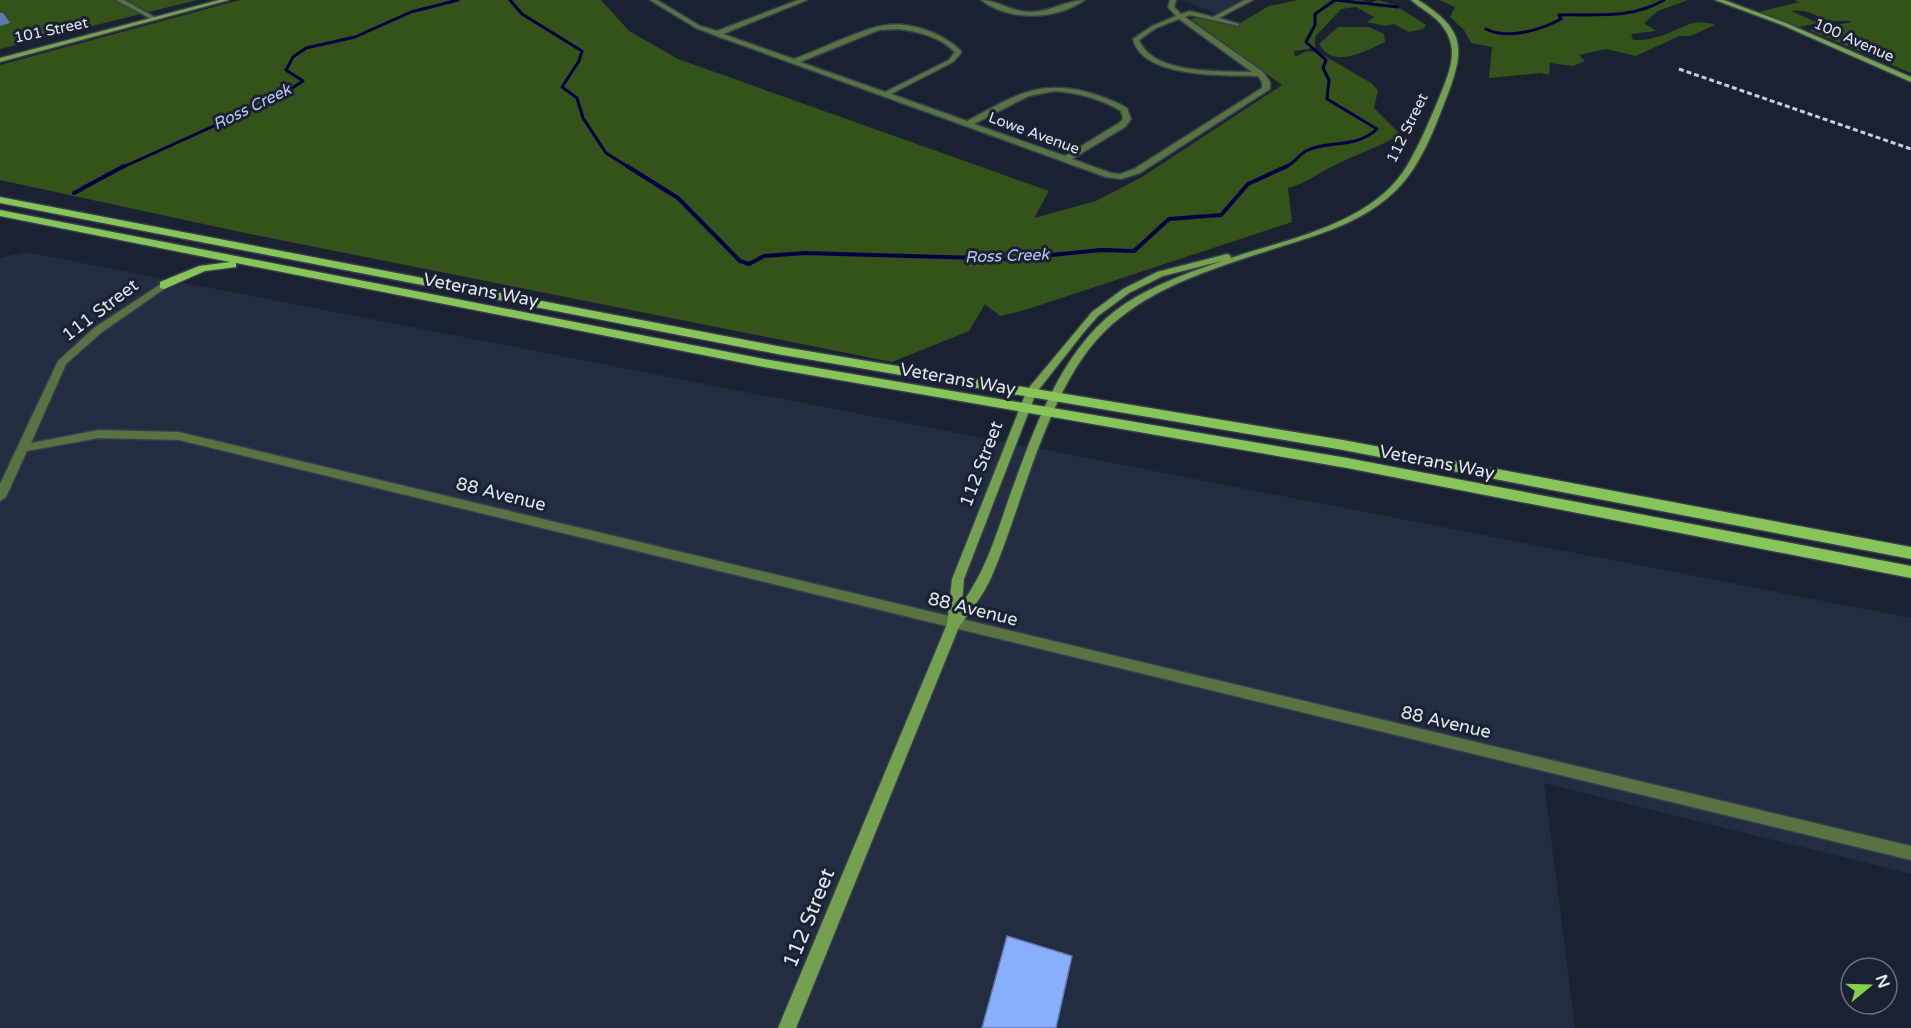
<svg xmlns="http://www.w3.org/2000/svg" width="1911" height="1028" viewBox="0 0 1911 1028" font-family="'Varela Round',sans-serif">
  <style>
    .built { fill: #222d42 }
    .green { fill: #34531a }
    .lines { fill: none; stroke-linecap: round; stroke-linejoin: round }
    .stream-far1 { stroke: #000145; stroke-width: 3 }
    .stream { stroke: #000145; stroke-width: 4 }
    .street-casing { stroke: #363d4d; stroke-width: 3 }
    .secondary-casing { stroke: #363d4d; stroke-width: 3 }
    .primary-casing { stroke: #363d4d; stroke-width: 3 }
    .street { fill: #567341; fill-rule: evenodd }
    .secondary { fill: #73a14f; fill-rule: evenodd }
    .primary { fill: #88c558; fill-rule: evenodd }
    .rail { stroke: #c9ceda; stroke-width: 3; stroke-dasharray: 5 3; stroke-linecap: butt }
    .shaded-wall { fill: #5f7ab2 }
    .building { fill: #88affe; stroke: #5f7ab2; stroke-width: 1.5 }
    .labels { text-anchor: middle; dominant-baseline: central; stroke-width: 6; stroke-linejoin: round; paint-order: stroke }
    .far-street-label { font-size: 15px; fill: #e1e6f1; stroke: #1a2232 }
    .far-water-label { font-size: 16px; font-style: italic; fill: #b7cbf3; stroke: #1a2232 }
    .street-label { font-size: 18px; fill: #e1e6f1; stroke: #1a2232 }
    .near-street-label { font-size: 21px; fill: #e1e6f1; stroke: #1a2232 }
  </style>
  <rect width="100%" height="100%" fill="#1a2232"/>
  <path class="built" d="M1181 0H1252L1221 15Z
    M25 252 1911 618V874L1544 783 1575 1028H0V258Z"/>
  <path class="green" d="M0 0H197L0 49Z
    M240 0H601L629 31 678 59 1049 191 1034 218 1096 201 1142 177 1282 85 1191 19 1203 16 1237 25 1269 6 1299 0H1361L1370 3 1378 0 1395 5 1426 25 1423 29 1409 32 1394 24 1386 26 1367 22 1374 17 1356 7 1341 9 1315 37V48L1294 51 1295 57 1307 51 1318 52 1371 83 1378 90 1374 108 1400 134C1378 148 1354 155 1331 167 1316 174 1305 184 1288 188L1292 222 1025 310 1000 316 985 304 969 331 892 362 250 234 0 180V65Z
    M1439 0H1688L1658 11 1644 23 1656 31 1631 34 1633 40C1640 40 1647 40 1653 38 1675 34 1692 15 1715 25L1690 36H1679L1636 56 1606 49 1579 55 1585 61 1573 66 1550 63 1549 75 1541 73 1489 78 1492 47 1471 43 1464 30 1450 17 1455 7Z
    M1794 0H1911V73L1809 30 1852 22C1845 19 1841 22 1833 21 1816 19 1812 8 1791 11L1818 23 1799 27 1759 12 1799 2Z
    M1338 27H1369L1384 34 1385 42C1365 51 1334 70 1319 44Z"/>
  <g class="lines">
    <path class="stream-far1" d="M510 0 522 14 582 51 579 61 562 87 577 98 583 118 606 153 630 168
      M1486 29C1507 40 1541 30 1561 19L1559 15C1596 14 1632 19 1664 0
      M121 168 280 96 303 81 286 70 293 57 306 48 355 37 411 12 458 0
      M1284 168C1293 164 1298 156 1306 151 1329 139 1354 150 1377 129L1327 99 1329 80 1323 68 1326 60 1306 42 1315 25V14L1335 0 1398 7"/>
    <path class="stream" d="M627 166 678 198 740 261 749 264 764 256 805 253 1012 259 1101 250 1134 251 1169 219 1221 215 1248 184 1287 166
      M74 193 124 166"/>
    <g class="street-casing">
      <path id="street" d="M116 0H124L158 19 153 20Z
        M650 0H657L700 26 717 31 798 0H807L723 34 794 59C821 49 848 35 876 27 904 19 941 31 961 51V53L953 62 891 94 967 121C1011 98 1035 79 1087 92 1101 96 1115 101 1127 108L1131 119 1125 127 1072 159 1111 173 1120 174 1134 169 1262 88V82L1258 76C1226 75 1142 79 1133 39L1152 26 1176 16 1168 7 1170 0H1176L1174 7 1181 14 1190 11 1213 17 1245 0H1253L1219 18 1239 24V26L1190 15 1185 17 1263 72 1270 82V89L1140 173 1121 179 1106 177 714 35 696 28ZM1179 19 1252 72C1221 71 1153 75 1139 40L1156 28ZM899 29C920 32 940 37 955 52L949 60 885 92 800 62 879 30ZM1055 91C1078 93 1101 99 1121 111L1123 119 1119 123 1065 156 974 124 1029 96Z
        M981 0C997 0 1012 12 1030 12 1050 12 1067 0 1085 0 1056 20 1010 22 981 0Z
        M164 282 167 283V287L102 332 66 364 31 443 99 430 179 432 1911 846V860L179 440 99 438 27 451 6 497 0 501V484L58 361 94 328Z"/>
    </g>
    <g class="secondary-casing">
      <path id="secondary" d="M219 0H229L0 62V58Z
        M1411 0H1418L1423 3C1463 30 1465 47 1449 91 1437 122 1424 159 1402 184 1367 223 1317 235 1270 250 1212 269 1148 288 1104 332 1046 390 1024 503 991 578 983 596 970 611 959 627L796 1028H778L947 624 952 579 1027 390 1092 312 1123 289 1157 272 1227 254 1230 255 1231 258C1287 239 1366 225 1403 172 1417 151 1427 126 1437 103 1449 72 1464 46 1436 19 1428 12 1419 7 1411 0ZM1222 261C1190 272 1156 284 1126 303 1062 345 1035 427 1010 495 997 532 986 571 962 603L964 579 1036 393 1084 332 1098 316 1129 293 1163 276Z
        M1715 0H1724L1786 23 1911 77V82L1782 25Z"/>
    </g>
    <g class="primary-casing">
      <path id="primary" d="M0 197 777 346 1343 440 1911 547V559L1343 450 777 354 0 203Z
        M0 210 764 359 1347 458 1911 566V578L1347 468 764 367 236 263V267L205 271 164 289 160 288V282L199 266 230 262 0 216Z"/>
    </g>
    <use href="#street" class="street"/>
    <use href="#secondary" class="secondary"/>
    <use href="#primary" class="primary"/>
    <path class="rail" d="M1679 69 1911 149"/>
  </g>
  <path class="shaded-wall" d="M0 13H3L10 23 0 26Z"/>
  <path class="building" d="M1007 936 1072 956 1056 1028H982Z"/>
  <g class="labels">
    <g class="far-street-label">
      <text transform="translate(51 30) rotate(-12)">101 Street</text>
      <text transform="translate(1854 40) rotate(24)">100 Avenue</text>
      <text transform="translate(1407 128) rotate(-64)">112 Street</text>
      <text transform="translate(1034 133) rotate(20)">Lowe Avenue</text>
    </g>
    <g class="far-water-label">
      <text transform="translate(252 107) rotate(-26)">Ross Creek</text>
      <text transform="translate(1007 256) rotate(-2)">Ross Creek</text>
    </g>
    <g class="street-label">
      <text transform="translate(481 290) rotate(11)">Veterans Way</text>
      <text transform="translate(100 310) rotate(-37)">111 Street</text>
      <text transform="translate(958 379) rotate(10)">Veterans Way</text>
      <text transform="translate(1437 462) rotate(11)">Veterans Way</text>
      <text transform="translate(981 464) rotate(-69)">112 Street</text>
      <text transform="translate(501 494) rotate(14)">88 Avenue</text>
      <text transform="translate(973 609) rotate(14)">88 Avenue</text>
      <text transform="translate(1446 722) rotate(13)">88 Avenue</text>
    </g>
    <g class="near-street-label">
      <text transform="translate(809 918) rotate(-68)">112 Street</text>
    </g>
  </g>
  <g transform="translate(1869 986) rotate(71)"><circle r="28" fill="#1a2232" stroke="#6a707e" stroke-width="1.5"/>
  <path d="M0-4.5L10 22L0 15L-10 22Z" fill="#87cf4a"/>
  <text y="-9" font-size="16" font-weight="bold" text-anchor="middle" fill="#e1e6f1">N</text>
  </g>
</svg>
